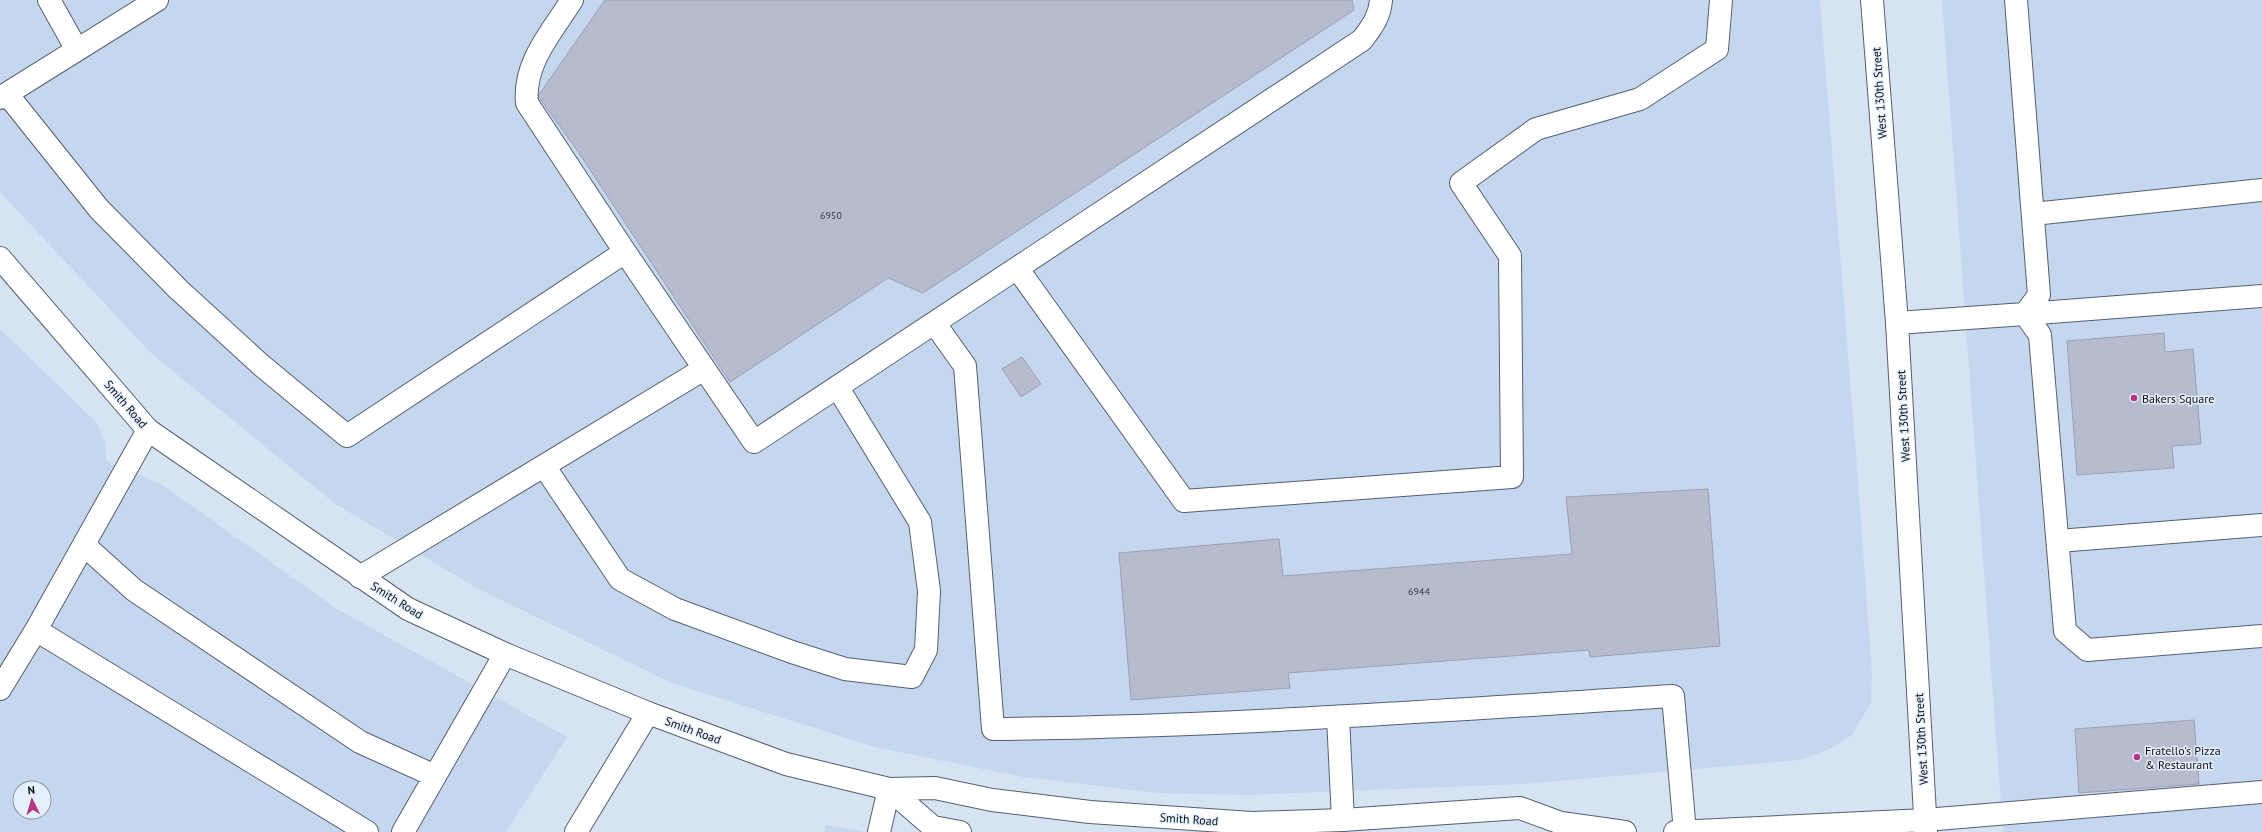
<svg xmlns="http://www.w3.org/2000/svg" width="2262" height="832" viewBox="0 0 2262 832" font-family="'PT Sans',sans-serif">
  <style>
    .built { fill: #c5d7ee; fill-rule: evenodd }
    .building { fill: #b6bcce; stroke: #9ba1b2 }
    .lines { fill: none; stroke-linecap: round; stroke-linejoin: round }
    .minor-casing { stroke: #55606e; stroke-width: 24 }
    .major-casing { stroke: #55606e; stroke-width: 24 }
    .minor { stroke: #fff; stroke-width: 22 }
    .major { stroke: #fff; stroke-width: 22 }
    .poi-dot { fill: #b33583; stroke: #e5f0fd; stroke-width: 1.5 }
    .labels { text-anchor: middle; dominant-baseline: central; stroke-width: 3; stroke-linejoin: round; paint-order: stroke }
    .number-label { font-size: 10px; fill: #353a42 }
    .street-label { font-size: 12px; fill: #0a0f14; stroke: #e5f0fd }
    .poi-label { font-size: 12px; fill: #0a0f14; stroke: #e5f0fd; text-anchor: start }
  </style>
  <rect width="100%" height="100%" fill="#d6e3f3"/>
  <path class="built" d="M0 0H1820L1858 481 1872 673 1871 703 1852 735 1830 749 1799 760 1524 784 1248 795 1159 793 1023 777 874 747 669 682 475 587 334 503 152 354 0 192Z
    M1942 0H2262V832H2003Z
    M0 329 97 423 105 442 106 461 161 484 337 609 567 737 506 832H0ZM20 788H44V812H20Z
    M826 825 864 832H824Z"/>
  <path class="building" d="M605 0H1352L1354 10 923 293 888 278 730 382 579 153 538 96Z
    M2164 333 2165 352 2193 349 2201 444 2172 446 2174 468 2077 475 2067 341Z
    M1022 357 1041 384 1021 397 1002 369Z
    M1708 489 1720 646 1590 657 1589 650 1288 673 1290 688 1131 700 1119 553 1279 539 1283 576 1572 554 1566 497Z
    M2194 720 2199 784 2079 793 2075 729Z"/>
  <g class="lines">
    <g class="minor-casing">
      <path id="minor" d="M49 0 77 50
        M2016 0 2039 295 2025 314 2262 296
        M7 94 99 209 178 289 261 365 347 436 625 252 527 103C523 63 552 32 572 0
        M0 98 157 0
        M2033 214 2262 190
        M625 252 754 442 1362 40C1372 27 1380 16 1381 0
        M1017 268 1184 501 1512 477 1510 256 1461 183 1536 129 1640 99 1717 49 1721 0
        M1897 323 2025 314 2040 335 2065 631 2087 650 2262 636
        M935 324 965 366 993 729C1220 727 1447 710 1673 696L1685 832
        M544 466 620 579 675 609 792 652 845 669 912 677 926 650 929 591 920 522 838 388
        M2058 541 2262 525
        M84 545 134 590 360 742 435 776
        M360 577 704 369
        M36 630 367 832
        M0 689 36 630 148 430
        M1338 717 1343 820
        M1925 820 2262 792
        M403 832 505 654
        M576 832 648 713
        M879 832 889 789"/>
    </g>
    <g class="major-casing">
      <path id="major" d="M1872 0 1897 323 1926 832
        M0 258 148 430 408 609 505 654 648 713 786 764 889 789 935 788 992 800 1090 812 1252 823 1343 820 1520 808 1561 823 1625 832
        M889 789 933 827 960 832
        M1675 832 1925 820"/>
    </g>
    <use href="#minor" class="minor"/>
    <use href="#major" class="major"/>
  </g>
  <g class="poi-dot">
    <circle cx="2134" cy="398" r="4"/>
    <circle cx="2137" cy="757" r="4"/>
  </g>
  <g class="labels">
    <g class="number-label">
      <text x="831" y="215">6950</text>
      <text x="1419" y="591">6944</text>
    </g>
    <g class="street-label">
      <text transform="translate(1879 93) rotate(-94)">West 130th Street</text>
      <text transform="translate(126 404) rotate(49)">Smith Road</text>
      <text transform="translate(1903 416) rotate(-93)">West 130th Street</text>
      <text transform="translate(397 600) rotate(32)">Smith Road</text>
      <text transform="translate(693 730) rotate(20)">Smith Road</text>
      <text transform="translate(1921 739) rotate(-93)">West 130th Street</text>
      <text transform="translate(1189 819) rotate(4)">Smith Road</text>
    </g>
    <g class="poi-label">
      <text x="2142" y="398">Bakers Square</text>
      <text x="2145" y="750">Fratello's Pizza<tspan x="2145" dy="14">&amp; Restaurant</tspan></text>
    </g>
  </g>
  <g transform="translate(32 800) rotate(355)"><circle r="19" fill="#e5f0fd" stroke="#8d96a0"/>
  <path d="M0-3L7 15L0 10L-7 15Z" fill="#b33583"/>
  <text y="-6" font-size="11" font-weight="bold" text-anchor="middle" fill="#0a0f14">N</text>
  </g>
</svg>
